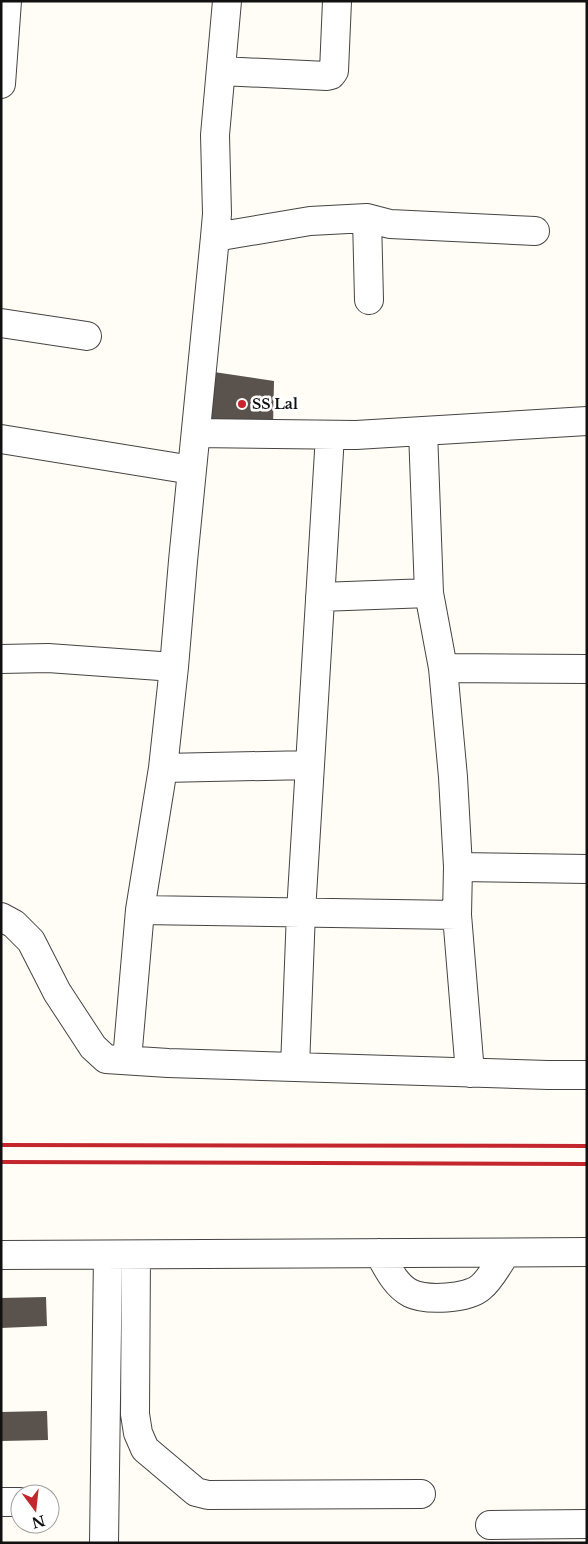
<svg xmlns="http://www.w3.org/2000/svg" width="588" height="1544" viewBox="0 0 588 1544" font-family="'Libre Baskerville',serif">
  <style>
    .building { fill: #5a524d }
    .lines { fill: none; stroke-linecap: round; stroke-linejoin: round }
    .minor-casing { stroke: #444; stroke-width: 30 }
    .minor { stroke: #fff; stroke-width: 28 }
    .rail { stroke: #c4262e; stroke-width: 4 }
    .poi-dot { fill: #c4262e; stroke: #fff; stroke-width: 2 }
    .labels { text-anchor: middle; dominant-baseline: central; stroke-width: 5; stroke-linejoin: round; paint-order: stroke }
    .poi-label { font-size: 14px; font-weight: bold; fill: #111; stroke: #fff; text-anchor: start }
  </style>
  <rect width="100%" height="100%" fill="#fffdf5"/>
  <path class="building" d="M214 372 274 381 273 427 208 428Z
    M46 1297 47 1326 1 1328V1298Z
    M47 1411 48 1440 1 1441V1412Z"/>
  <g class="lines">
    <g class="minor-casing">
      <path id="minor" d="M221 71 327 76 331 75 334 71 337 1
        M1 84 7 1
        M367 218 390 224 535 231
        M215 237 310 221 367 218 369 300
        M1 323 87 336
        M423 431 429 593 443 668 453 777 458 867 457 915 470 1073
        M196 433 356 435 587 421
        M1 439 192 470
        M320 597 429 593
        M1 659 48 658 174 667
        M443 668 587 669
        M310 765 330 435
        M163 768 310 765 301 912 295 1067
        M458 867 587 869
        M140 910 457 915
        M1 917 14 924 31 941 57 992 93 1047 106 1059 168 1063 548 1075H587
        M127 1060 140 910 163 768 174 667 183 561 215 237 217 214 215 135 227 1
        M379 1253C387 1267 395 1285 410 1293 426 1301 468 1299 481 1287 490 1280 499 1263 506 1253
        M1 1255 587 1252
        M136 1255 135 1414 138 1433 145 1449 196 1492 208 1495 421 1494
        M1 1502H20
        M490 1525 587 1524
        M104 1543 108 1255"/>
    </g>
    <use href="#minor" class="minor"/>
    <path class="rail" d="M1 1145 587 1146
      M1 1162 587 1164"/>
  </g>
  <circle class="poi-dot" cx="242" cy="404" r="5"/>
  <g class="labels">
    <g class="poi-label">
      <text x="252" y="404">SS Lal</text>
    </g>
  </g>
  <rect width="588" height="1544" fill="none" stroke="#111111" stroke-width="5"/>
  <g transform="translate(35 1509) rotate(165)"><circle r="24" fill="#ffffff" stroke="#a0a0a0"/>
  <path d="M0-4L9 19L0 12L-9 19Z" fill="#c4262e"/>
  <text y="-8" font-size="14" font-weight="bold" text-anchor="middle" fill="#111111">N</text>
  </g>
</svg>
